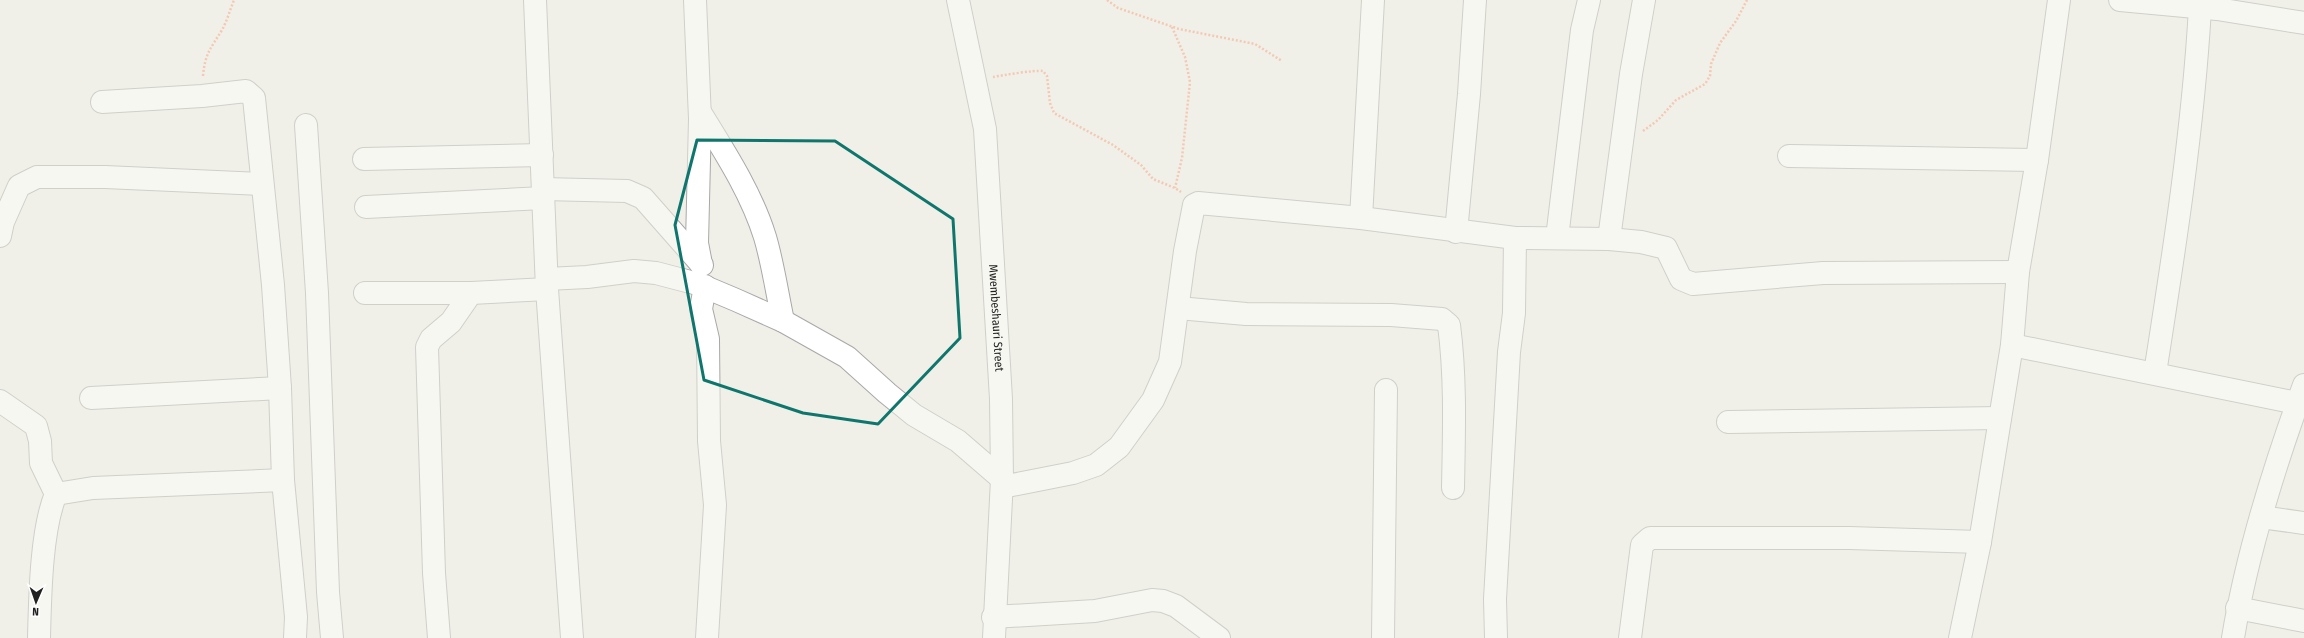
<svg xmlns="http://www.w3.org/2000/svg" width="2304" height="638" viewBox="0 0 2304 638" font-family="'Fira Sans Condensed',sans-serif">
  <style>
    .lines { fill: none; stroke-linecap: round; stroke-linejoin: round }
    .minor-casing { stroke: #a8a8a8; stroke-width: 24 }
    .path { stroke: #f59876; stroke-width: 2.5; stroke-dasharray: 2 2; stroke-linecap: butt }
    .minor { stroke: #fff; stroke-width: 22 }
    .marked { fill: none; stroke: #0f766e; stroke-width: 3; stroke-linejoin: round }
    .labels { text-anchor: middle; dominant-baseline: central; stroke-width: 4; stroke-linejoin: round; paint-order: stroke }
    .street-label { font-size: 12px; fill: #212121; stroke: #fff }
  </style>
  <rect width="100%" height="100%" fill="#f1f0e8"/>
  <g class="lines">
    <g class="minor-casing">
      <g id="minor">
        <path d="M535 0 547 289 572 638"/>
        <path d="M695 0 700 119 697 243 701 264"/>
        <path id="s1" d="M958 0 985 129 1001 399 1002 479 994 638"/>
        <path d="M2120 0 2217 9 2304 23"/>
        <path d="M102 102 202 96 246 91 254 98 273 285 280 388 283 480 296 617 295 638"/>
        <path d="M700 112C724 151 751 192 765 237 773 264 777 293 783 321"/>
        <path d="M306 125 317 293 328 592 332 638"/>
        <path d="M1789 156 2037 160"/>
        <path d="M364 159 542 155"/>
        <path d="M543 189 627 191 643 198 702 265"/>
        <path d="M366 207 543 198"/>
        <path d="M1361 218 1373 0"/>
        <path d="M1456 232 1469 94 1475 0"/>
        <path d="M0 236 3 222 19 186 37 177H105L261 184"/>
        <path d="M1557 238 1582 30 1589 0"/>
        <path d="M1609 239 1631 74 1644 0"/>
        <path d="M547 279 587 277 634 271 656 273 698 284 736 300 783 321 847 357 887 393 914 415 958 441 1002 479"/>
        <path d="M705 286 701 309 708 339 709 441 715 505 707 638"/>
        <path d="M365 293H471L547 289"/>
        <path d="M1178 308 1246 314 1391 315 1442 319 1449 325C1456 379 1454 433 1453 488"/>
        <path d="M2012 345 2297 403"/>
        <path d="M2155 373C2174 252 2193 131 2200 8"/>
        <path d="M91 398 280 388"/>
        <path d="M0 401 36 426 40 441 41 463 56 494"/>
        <path d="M1728 422 2000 418"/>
        <path d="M1002 487 1073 473 1096 465 1119 447 1153 400 1170 362 1185 251 1194 205 1198 203 1361 218 1515 238 1609 239 1641 242 1666 248 1681 279 1693 284 1823 273 2018 272"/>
        <path d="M2261 517 2304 523"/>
        <path d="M2237 608 2304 621"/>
        <path d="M993 617 1095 611 1152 600 1163 601 1176 606 1219 638"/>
        <path d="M39 638C40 598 41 529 56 494L93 488 283 480"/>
        <path d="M439 638 434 573 427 347 431 339 451 322 471 293"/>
        <path d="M1383 638 1386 390"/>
        <path d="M1496 638 1495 599 1509 352 1514 313 1515 238"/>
        <path d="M1630 638 1642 545 1650 538H1849L1980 542"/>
        <path d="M1960 638 1980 542 2012 345 2018 272 2037 160 2059 0"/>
        <path d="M2233 638C2247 552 2274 467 2304 385"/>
      </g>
    </g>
    <path class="path" d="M1107 0 1118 8 1179 29 1255 44 1282 61
      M1172 27 1185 57 1190 82 1182 158 1175 188
      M203 76C205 53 211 48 222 30 227 21 230 10 234 0
      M993 77C1004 75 1034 70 1043 71L1047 76 1050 103 1054 113 1113 145 1141 165 1153 179 1175 188 1181 192
      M1643 131 1658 120 1676 100 1705 84 1710 76 1711 64 1720 43 1736 21 1747 0"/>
    <use href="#minor" class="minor"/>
  </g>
  <path d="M0 0H2304V638H0ZM697 140 835 141 953 219 960 338 878 424 803 413 704 380 675 225Z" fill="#f1f0e8" fill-opacity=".55" fill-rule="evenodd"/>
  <path class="marked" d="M697 140 835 141 953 219 960 338 878 424 803 413 704 380 675 225Z"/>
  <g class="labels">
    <g class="street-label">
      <text stroke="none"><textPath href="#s1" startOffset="321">Mwembeshauri Street</textPath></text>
    </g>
  </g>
  <g transform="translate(36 602) rotate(182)" stroke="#ffffff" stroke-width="3" paint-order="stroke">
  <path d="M0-3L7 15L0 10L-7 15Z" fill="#212121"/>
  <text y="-6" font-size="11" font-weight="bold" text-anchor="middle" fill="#212121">N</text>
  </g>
</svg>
